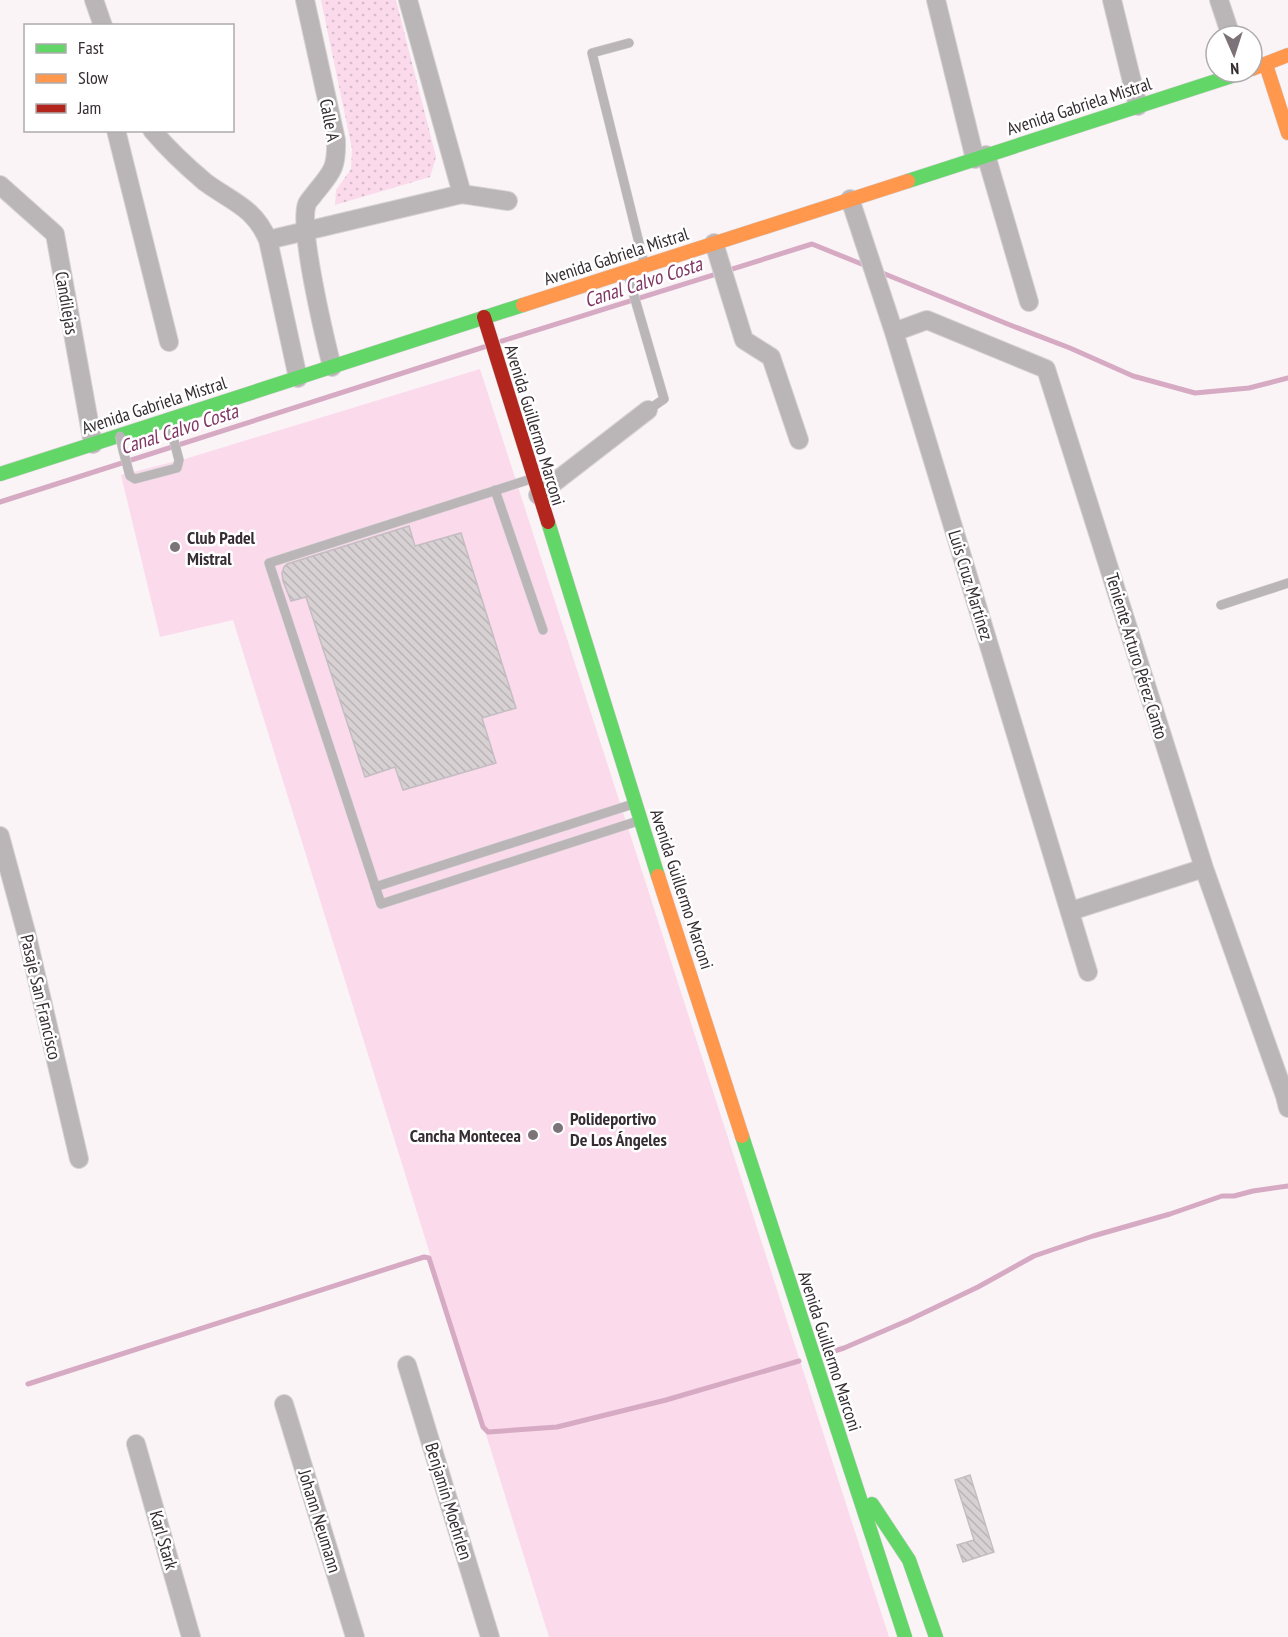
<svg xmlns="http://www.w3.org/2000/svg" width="1288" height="1637" viewBox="0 0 1288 1637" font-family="'PT Sans Narrow',sans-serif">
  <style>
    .green { fill: #fadaeb }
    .park { fill: url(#park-dots) }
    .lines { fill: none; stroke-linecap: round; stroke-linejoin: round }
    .stream { stroke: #d7aac3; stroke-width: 5 }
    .building { fill: url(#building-back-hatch); stroke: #c4bdc1; stroke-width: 1.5 }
    .lane-casing { stroke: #d6d1d4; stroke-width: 10 }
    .street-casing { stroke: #d6d1d4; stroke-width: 20 }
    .fast-casing { stroke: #d6d1d4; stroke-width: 15 }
    .slow-casing { stroke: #d6d1d4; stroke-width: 15 }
    .jam-casing { stroke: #d6d1d4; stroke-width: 15 }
    .lane { stroke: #bab6b8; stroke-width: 9 }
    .street { stroke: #bab6b8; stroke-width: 18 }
    .fast { stroke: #63d668; stroke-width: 14 }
    .slow { stroke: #ff974d; stroke-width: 14 }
    .jam { stroke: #b3261e; stroke-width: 14 }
    .lane-bridge-casing { stroke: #d6d1d4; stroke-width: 10; stroke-linecap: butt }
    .lane-bridge { stroke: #bab6b8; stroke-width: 9 }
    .poi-dot { fill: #7b7377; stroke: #fff; stroke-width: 2 }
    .labels { text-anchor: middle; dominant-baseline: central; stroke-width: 5; stroke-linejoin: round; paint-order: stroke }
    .street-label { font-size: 18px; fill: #362d32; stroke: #fff }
    .poi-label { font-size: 18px; font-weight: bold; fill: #362d32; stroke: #fff; text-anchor: start }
    .water-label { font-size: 20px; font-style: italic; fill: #803664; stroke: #fff }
  </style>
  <defs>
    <pattern id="park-dots" width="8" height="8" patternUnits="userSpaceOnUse" patternTransform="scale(1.5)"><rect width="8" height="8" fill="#fadaeb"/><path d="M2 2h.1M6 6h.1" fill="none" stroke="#d7bbca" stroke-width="1.8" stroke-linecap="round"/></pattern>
    <pattern id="building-back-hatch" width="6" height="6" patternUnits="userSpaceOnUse" patternTransform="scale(1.5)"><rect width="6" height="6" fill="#d8d1d4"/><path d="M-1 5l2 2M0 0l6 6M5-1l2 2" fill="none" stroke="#bab4b6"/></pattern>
  </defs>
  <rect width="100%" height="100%" fill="#faf4f7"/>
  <path class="green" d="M480 369 889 1637H549L233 620 160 637 121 475 185 459Z"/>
  <path class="park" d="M321 0H396L436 157 430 177 335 205 336 190 351 169 352 149Z"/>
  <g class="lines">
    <path class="stream" d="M880 272 1010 325 1070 348 1133 376 1195 393 1249 388 1288 378
      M502 341 812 244 869 267
      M0 502 484 347
      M828 1353 844 1348 909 1320 978 1287 1034 1256 1093 1236 1170 1214 1222 1196H1234L1253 1191 1288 1186
      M28 1384 424 1257 429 1258 483 1427 488 1432 557 1427 666 1400 799 1361"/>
  </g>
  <path class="building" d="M409 526 415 546 461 533 516 708 482 718 496 763 403 790 395 767 365 777 306 597 291 601 283 581 282 573 284 567 287 564Z
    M970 1475 994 1552 963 1562 957 1545 974 1540 955 1480Z"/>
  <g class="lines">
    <g class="lane-casing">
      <path id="lane" d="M629 43 592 53 644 263
        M628 275 664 399 648 410
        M123 450 130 476 135 479 177 468 179 460 169 422
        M531 479 269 563 381 904 638 821
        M495 490 543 630
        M1221 605 1288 583
        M375 887 633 804"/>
    </g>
    <g class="street-casing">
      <path id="street" d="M94 0 103 26
        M305 0 336 140C337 168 332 172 315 193 313 196 308 201 307 204 298 227 325 339 332 367
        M408 0 462 194
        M936 0 975 159
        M1112 0 1138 106
        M1219 0 1231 36
        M116 130 169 342
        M152 130C168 149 186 166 205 182 232 202 254 207 268 240L298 378
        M986 155 1029 302
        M0 185 55 234 93 444
        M850 199 894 332 1088 972
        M268 240 462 194 508 201
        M714 243 744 340 771 357 799 440
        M894 332 927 320 1046 369 1204 868 1285 1096 1288 1108
        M538 495 648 410
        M0 836 26 932 79 1159
        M1071 911 1204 868
        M407 1365 490 1637
        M284 1404 355 1637
        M136 1444 191 1637"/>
    </g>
    <g class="fast-casing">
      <path id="fast" d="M908 181 1244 72
        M0 474 523 305
        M548 522 658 876
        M742 1136 905 1637
        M872 1504 909 1560 936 1637"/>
    </g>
    <g class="slow-casing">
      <path id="slow" d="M1266 65 1288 133
        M1252 69 1288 55
        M523 305 908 181
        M658 876 742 1136"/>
    </g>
    <g class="jam-casing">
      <path id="jam" d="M484 317 548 522"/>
    </g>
    <use href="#lane" class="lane"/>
    <use href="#street" class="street"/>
    <use href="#fast" class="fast"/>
    <use href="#slow" class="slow"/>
    <use href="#jam" class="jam"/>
    <g class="lane-bridge-casing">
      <path id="lane-bridge" d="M120 436 123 450"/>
    </g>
    <use href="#lane-bridge" class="lane-bridge"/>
  </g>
  <g class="poi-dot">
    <circle cx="175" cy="547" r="6"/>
    <circle cx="558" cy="1128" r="6"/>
    <circle cx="533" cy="1135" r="6"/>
  </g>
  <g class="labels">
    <g class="street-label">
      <text transform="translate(1079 106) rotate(-18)">Avenida Gabriela Mistral</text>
      <text transform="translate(330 120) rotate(79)">Calle A</text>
      <text transform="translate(616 256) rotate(-18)">Avenida Gabriela Mistral</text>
      <text transform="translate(67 303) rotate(80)">Candilejas</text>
      <text transform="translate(154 405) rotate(-18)">Avenida Gabriela Mistral</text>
      <text transform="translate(535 425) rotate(73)">Avenida Guillermo Marconi</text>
      <text transform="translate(971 585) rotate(73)">Luis Cruz Martínez</text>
      <text transform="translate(1137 656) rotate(73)">Teniente Arturo Pérez Canto</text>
      <text transform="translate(682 889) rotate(72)">Avenida Guillermo Marconi</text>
      <text transform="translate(41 997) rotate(77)">Pasaje San Francisco</text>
      <text transform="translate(830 1351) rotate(72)">Avenida Guillermo Marconi</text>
      <text transform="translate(449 1501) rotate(73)">Benjamín Moehrlen</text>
      <text transform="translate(320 1521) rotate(73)">Johann Neumann</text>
      <text transform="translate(164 1540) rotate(74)">Karl Stark</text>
    </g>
    <g class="poi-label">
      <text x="187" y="537">Club Padel<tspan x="187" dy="21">Mistral</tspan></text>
      <text x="570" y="1118">Polideportivo<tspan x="570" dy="21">De Los Ángeles</tspan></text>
      <text x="521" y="1135" text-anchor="end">Cancha Montecea</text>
    </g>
    <g class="water-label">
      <text transform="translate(643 282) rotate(-18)">Canal Calvo Costa</text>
      <text transform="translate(179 429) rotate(-18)">Canal Calvo Costa</text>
    </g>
  </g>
  <rect x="24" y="24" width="210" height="108" fill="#ffffff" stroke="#afabad" stroke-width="1.5"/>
  <rect x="36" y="44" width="30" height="9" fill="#63d668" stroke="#afabad" stroke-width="1.5"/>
  <text x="78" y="54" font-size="18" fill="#362d32">Fast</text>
  <rect x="36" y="74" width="30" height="9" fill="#ff974d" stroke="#afabad" stroke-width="1.5"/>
  <text x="78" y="84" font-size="18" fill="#362d32">Slow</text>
  <rect x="36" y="104" width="30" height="9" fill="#b3261e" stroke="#afabad" stroke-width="1.5"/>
  <text x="78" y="114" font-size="18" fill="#362d32">Jam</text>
  <g transform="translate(1234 54) rotate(177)"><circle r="28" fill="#ffffff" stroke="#afabad" stroke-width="1.5"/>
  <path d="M0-4.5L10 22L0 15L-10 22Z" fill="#7b7377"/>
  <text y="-9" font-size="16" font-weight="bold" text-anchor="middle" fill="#362d32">N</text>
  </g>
</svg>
